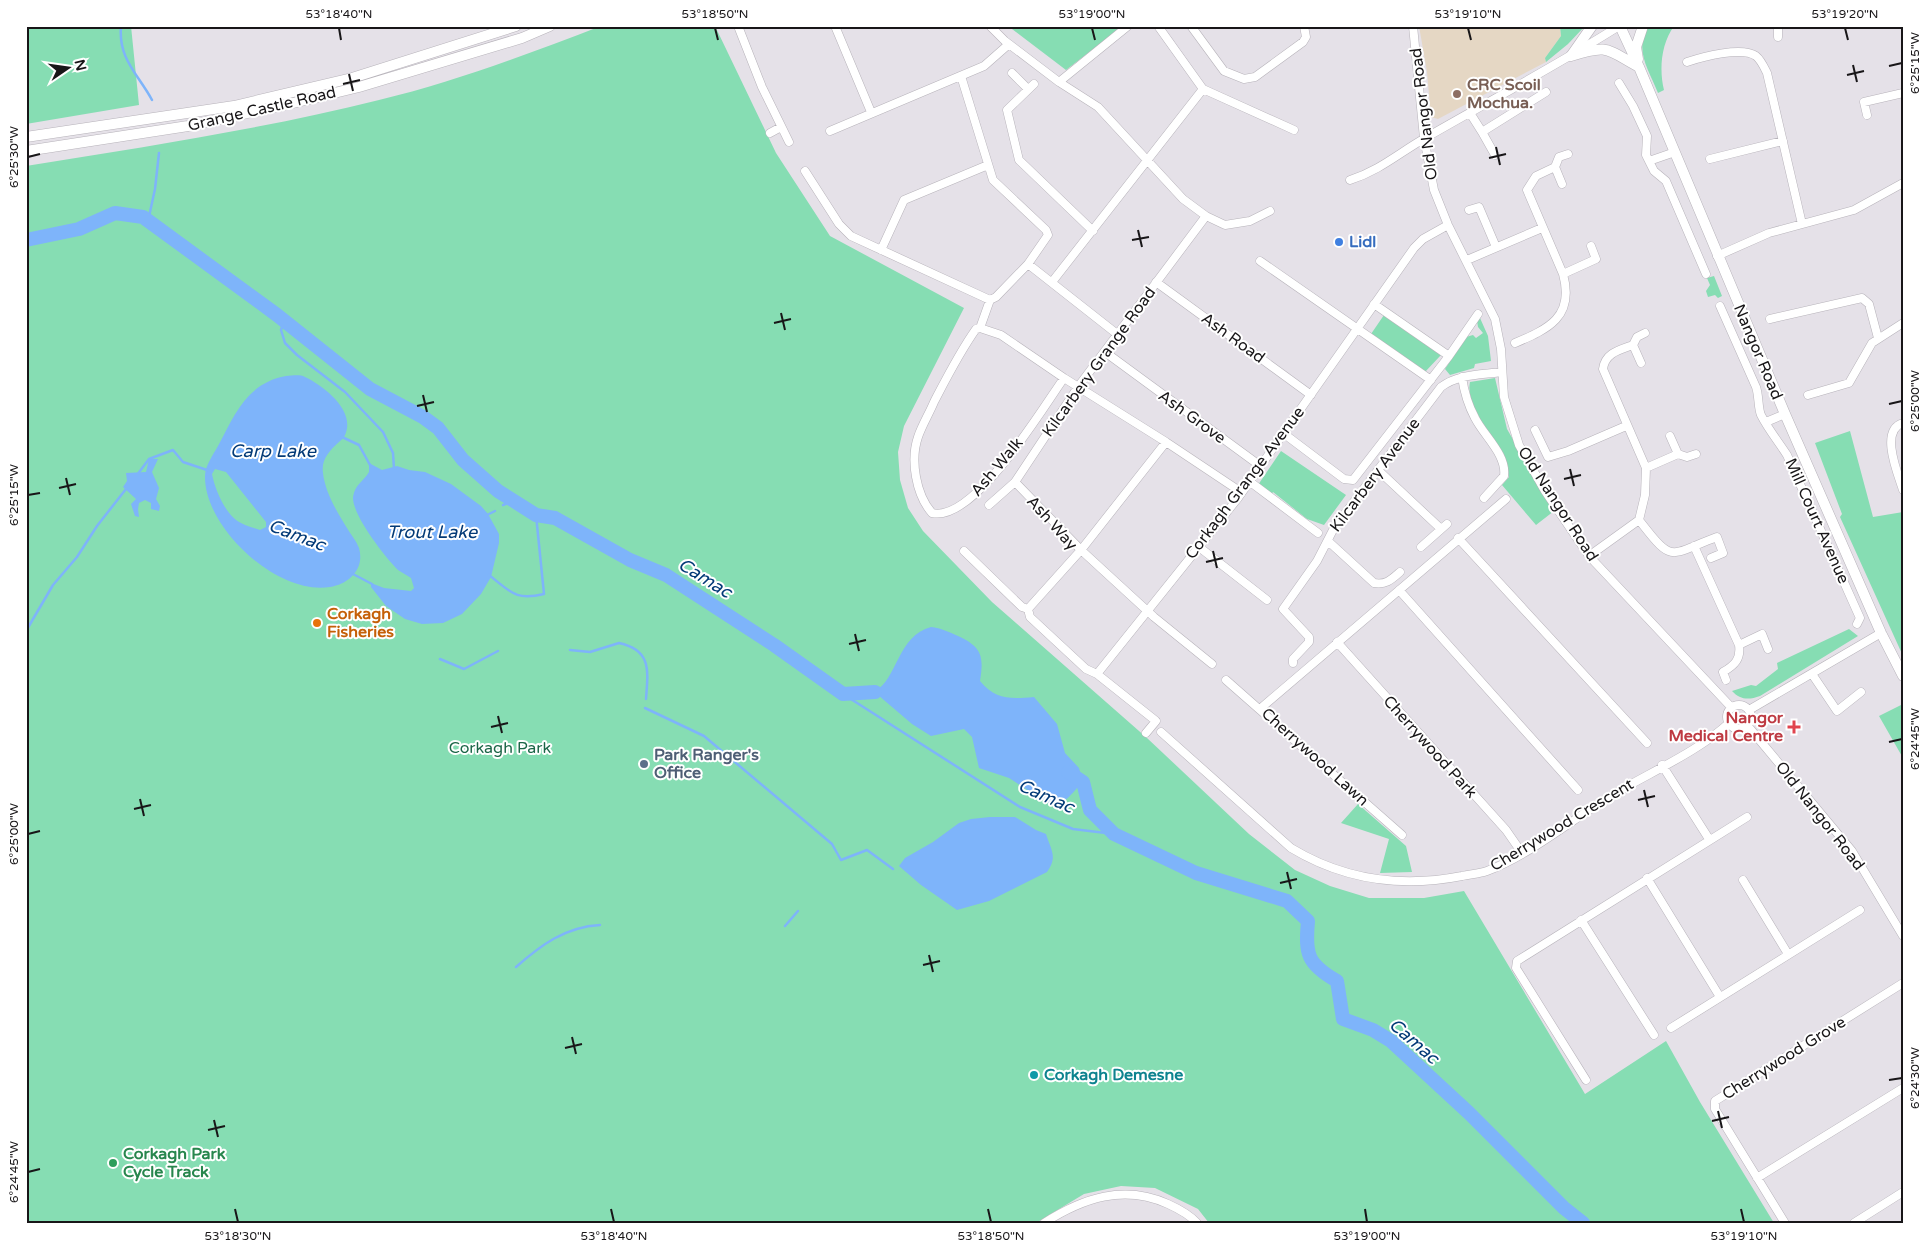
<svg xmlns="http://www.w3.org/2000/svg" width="1929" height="1249" viewBox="0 0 1929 1249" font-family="'Varela Round',sans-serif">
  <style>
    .education { fill: #e5d7c4 }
    .green { fill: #86ddb3 }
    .water { fill: #7eb4fa; fill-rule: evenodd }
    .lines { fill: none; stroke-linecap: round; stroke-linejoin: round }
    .stream { stroke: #7eb4fa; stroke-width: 2.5 }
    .river { stroke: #7eb4fa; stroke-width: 14 }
    .minor-casing { stroke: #b7b3ba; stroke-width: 9 }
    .major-casing { stroke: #b7b3ba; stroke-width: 11 }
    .minor { stroke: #fff; stroke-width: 8 }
    .major { stroke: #fff; stroke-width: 10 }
    .ticks { fill: none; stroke: #181618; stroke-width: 2 }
    .education-dot { fill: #8d6e63; stroke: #fff; stroke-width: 2 }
    .shop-dot { fill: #3f7fe0; stroke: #fff; stroke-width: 2 }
    .food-dot { fill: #e8710a; stroke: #fff; stroke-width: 2 }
    .health-dot { fill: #e0444e; stroke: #fff; stroke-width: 2 }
    .service-dot { fill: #5c6f8a; stroke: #fff; stroke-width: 2 }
    .culture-dot { fill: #0f9aa8; stroke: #fff; stroke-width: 2 }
    .leisure-dot { fill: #2e9e5b; stroke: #fff; stroke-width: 2 }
    .labels { text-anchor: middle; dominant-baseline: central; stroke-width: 4; stroke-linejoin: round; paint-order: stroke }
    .education-label { font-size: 16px; font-weight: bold; fill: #785e54; stroke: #fff; text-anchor: start }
    .street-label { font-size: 16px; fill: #181618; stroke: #fff }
    .shop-label { font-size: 16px; font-weight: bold; fill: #366cbe; stroke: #fff; text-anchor: start }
    .food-label { font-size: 16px; font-weight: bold; fill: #c56008; stroke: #fff; text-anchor: start }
    .health-label { font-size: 16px; font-weight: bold; fill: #be3a42; stroke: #fff; text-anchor: end }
    .park-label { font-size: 16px; fill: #1b6647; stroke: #fff }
    .service-label { font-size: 16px; font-weight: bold; fill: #4e5e75; stroke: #fff; text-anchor: start }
    .culture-label { font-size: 16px; font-weight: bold; fill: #0d838f; stroke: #fff; text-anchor: start }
    .leisure-label { font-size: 16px; font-weight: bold; fill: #27864d; stroke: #fff; text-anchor: start }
    .water-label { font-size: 18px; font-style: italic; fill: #033a77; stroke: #fff }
    .neatline { fill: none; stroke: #181618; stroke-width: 2 }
    .ticks-label { font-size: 12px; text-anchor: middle; fill: #181618 }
  </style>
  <rect width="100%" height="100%" fill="#e5e1e8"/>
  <path class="education" d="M1419 26H1560L1561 36 1545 58 1546 62 1438 119 1431 117 1427 72Z"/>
  <path class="green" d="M26 26H131L139 105 26 124Z
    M601 26H715L776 153 830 236 964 308 904 426 898 452 900 480 908 508 923 531 992 602 1147 738 1249 834 1295 870 1330 886 1369 898H1424L1464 891 1585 1094 1666 1041 1700 1102 1774 1223H1209L1198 1209 1155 1188 1121 1186 1084 1194 1036 1223H26V166C144 147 263 129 379 100 455 82 528 54 601 26Z
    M1008 26H1123L1066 70Z
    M1560 26H1585L1568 44 1546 62 1545 58 1561 36Z
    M1647 26H1674C1661 44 1659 70 1664 90L1658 93C1648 68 1635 52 1647 26Z
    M1714 276 1722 296 1718 298 1715 295 1708 297 1706 291 1710 285 1707 278Z
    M1384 315 1441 355 1425 372 1371 334Z
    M1480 318 1488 336 1491 361 1475 364 1474 368 1450 375 1445 369 1466 337 1473 335 1476 338 1483 333 1478 327 1477 321Z
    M1495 378 1507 429 1554 511 1536 525 1502 485 1509 477C1504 447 1464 410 1470 382Z
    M1850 431 1873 517 1903 512V656L1840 517 1842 514 1815 443Z
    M1281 451 1346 495 1324 525 1307 519 1273 492 1271 495 1258 485Z
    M1849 629 1858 636 1760 696C1749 700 1740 700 1732 691L1751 685 1756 686 1778 669 1777 663Z
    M1903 704V758L1879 716Z
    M1358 804 1406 846 1412 872 1380 873 1389 839 1341 823Z"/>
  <path class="water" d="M286 376C292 376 299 374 305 377 324 386 358 412 344 437 344 438 340 441 339 442 329 451 321 460 323 473 325 492 337 512 347 528 351 535 356 540 359 548 365 569 349 584 330 587 278 596 204 528 205 476 205 466 213 455 218 446 235 414 247 383 286 376ZM215 469 226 472 266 522V527L260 530C254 528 247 526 241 523 226 516 215 490 212 474Z
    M149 459H158L152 472 159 488 156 499 160 506 159 511 151 509V503L145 500 139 503 138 509 139 517 135 516 131 504 136 499 123 487 127 481 126 473 146 472Z
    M369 463 382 470 397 466 409 470 425 472 451 484 481 506 488 514 499 534V543L491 577 481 594 462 614 443 623 422 624 405 619 386 606 371 587V583L384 588 411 591 414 588 411 578C407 575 402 573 398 570 385 557 352 515 353 497 355 484 363 482 369 472Z
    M931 627C941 628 949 632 958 636 982 647 984 656 980 681 996 700 1010 699 1034 697L1057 724 1065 753 1079 768 1083 782C1074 790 1064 807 1051 805L1009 778 979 768 972 737 964 729 931 736 912 724 878 695 858 694 857 691C864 690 870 692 876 690 896 681 898 635 931 627Z
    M990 817H1015L1036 830 1046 834C1051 850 1058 857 1047 872L989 901 957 910 921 885 899 866 905 858 933 842 959 823 971 819Z"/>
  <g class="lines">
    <path class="stream" d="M121 26C118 59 138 74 152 100
      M148 221 155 189 159 153
      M284 321 281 330 285 343 297 355 345 392 383 432 393 453 394 469
      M342 437 359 445 370 465
      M137 475 149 459 173 450 183 462 207 470
      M503 505 514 501
      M487 515 495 511
      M353 574 372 584
      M489 575C511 592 515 601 544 594L536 515
      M26 631 53 585 77 557 97 526 126 489
      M570 650 590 652 619 643C652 650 648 671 646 699
      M440 659 464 669 498 651
      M843 694 1020 807 1073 829 1114 834
      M645 708 704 736 832 844 841 860 867 850 893 869
      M785 926 798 911
      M516 967C541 945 565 927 600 925"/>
    <path class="river" d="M26 240 79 229 115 213 143 217 277 315 370 389 423 417 438 428 463 460 498 491 536 515 555 518 630 560 666 575 774 645 843 694 875 692
      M1068 772 1083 782 1090 810 1114 834 1196 873 1287 901 1308 921C1305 954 1307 964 1337 981L1343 1019 1373 1030 1391 1041 1469 1113 1564 1208 1583 1223"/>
    <g class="minor-casing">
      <path id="minor" d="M738 26 762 87 789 142
        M835 26 871 112
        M990 26 1005 41 1059 82 1098 107 1183 199 1206 216 1225 225 1250 221 1270 211
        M1158 26 1203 89 1294 130
        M1191 26 1224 71 1244 79 1255 77 1303 42 1306 37 1304 26
        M1413 26 1424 138 1434 190 1448 225 1495 319 1501 349 1504 397 1519 445 1545 491 1589 556 1731 707
        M1778 26V37
        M1687 62C1702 57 1742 46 1756 56 1761 60 1764 67 1767 73L1802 224
        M1012 73 1028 89
        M961 76 993 180 1046 230 1048 235 1028 264 996 297 990 300
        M1059 82 1128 26
        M1619 83 1633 106 1647 136 1646 155 1654 171 1666 181 1706 274
        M1034 84 1007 110 1019 160 1093 231
        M1470 113 1482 132 1546 92
        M1867 115 1864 102 1903 93
        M830 131 984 66 1009 44
        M1482 132 1495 155
        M770 133 781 127
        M1710 159 1783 141
        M1649 161 1675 152
        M805 171 839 224 851 236 990 300
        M1350 180C1381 170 1400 152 1427 137 1491 100 1556 66 1619 26
        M1562 184 1555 167 1559 157 1568 154
        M1469 210 1479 207 1496 247
        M881 250 904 200 988 165
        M1717 256 1769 233 1854 210 1903 183
        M1467 260 1542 228
        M1260 261 1431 380
        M1028 264 1117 334
        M1563 274 1596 259 1591 246
        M1052 282 1203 89
        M1156 282 1311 395
        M1374 304 1449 356 1478 314
        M1720 306 1756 387C1759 395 1758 409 1761 415 1768 429 1778 441 1787 455L1860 618 1857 624
        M1770 319 1862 298 1869 304 1878 338
        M980 328 976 329C959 353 947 377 934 402 929 414 922 425 918 437 910 460 916 495 932 513 974 523 1042 409 1064 378
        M980 328 1001 335 1064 378 1166 442
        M980 328 990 300
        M1515 343C1548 329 1575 317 1563 274L1527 190 1536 176 1555 167
        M1105 352 1259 465
        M1641 363 1633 345 1637 337 1645 333
        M1462 377C1464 391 1468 405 1475 418 1484 436 1507 455 1504 476L1484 498
        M1808 395 1849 383 1872 343 1903 323
        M1766 422 1785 414
        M1903 423C1879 430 1898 474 1903 490
        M1535 430 1548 457 1568 451 1626 426
        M1283 433 1344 479 1353 480 1449 356
        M1670 436 1678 454 1687 457 1696 454
        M1646 468 1678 454
        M1379 471 1440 528
        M1249 481 1318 533
        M1015 482 1081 550 1028 609
        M989 505 1015 482 1078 387 1206 216
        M1639 520C1674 565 1668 555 1717 537L1723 553 1711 558
        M1458 538 1647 743
        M1328 541 1374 583C1386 585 1391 580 1400 572
        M1694 546 1739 645 1762 634 1768 649
        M1199 547 1267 600
        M1421 547 1447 524
        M964 551 1022 607 1028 609 1030 617 1086 669 1097 674
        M1589 556 1639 520 1645 495 1646 468 1603 369C1605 353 1619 350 1633 345
        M1399 590 1578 790
        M1337 642 1506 830 1522 853
        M1293 663V659L1309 642V637L1283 609 1317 561 1334 528 1441 387C1458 374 1480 375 1502 372
        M1212 664 1154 617 1081 550 1166 442 1241 492
        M1812 674 1837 711 1861 692
        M1226 680 1402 835
        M1726 680 1723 672C1735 665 1741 659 1739 645
        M1727 717a12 12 0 1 1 24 0a12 12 0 1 1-24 0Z
        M1261 708 1506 499
        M1749 710 1881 633
        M1747 725 1852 851 1903 936
        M1161 732 1291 848C1344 880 1401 888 1462 876 1470 874 1479 874 1487 871 1530 855 1574 818 1614 794 1649 773 1699 751 1729 723
        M1146 733 1156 721 1097 674 1238 498 1414 248 1423 239 1448 225
        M1662 765 1709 839
        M1647 878 1720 997
        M1743 880 1788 954
        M1581 920 1654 1035
        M1671 1028 1860 910
        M1586 1080 1516 968 1517 961 1747 817
        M1757 1178 1903 1088
        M1044 1223C1083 1198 1124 1184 1168 1204 1179 1209 1189 1214 1197 1223
        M1785 1223 1715 1109V1101L1903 983
        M1854 1223 1903 1192"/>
    </g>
    <g class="major-casing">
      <path id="major" d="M1620 26 1639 67 1785 414 1881 633 1903 676
        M1571 56C1609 44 1606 49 1639 67
        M1571 56 1592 26
        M1638 59 1636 47 1643 26
        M26 137 234 106 352 78 516 26
        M26 151 188 126 293 103 359 87 522 38 550 26"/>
    </g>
    <use href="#minor" class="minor"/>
    <use href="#major" class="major"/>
  </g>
  <path class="ticks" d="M339 28 341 40M715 28 718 40M1092 28 1095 40M1468 28 1471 40M1845 28 1848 40M1853 65 1857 82M1889 66 1902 63M349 74 353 91M1847 75 1864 71M343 84 360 80M1496 147 1500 165M28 157 40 154M1489 158 1506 154M1138 230 1142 247M1132 240 1149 237M781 313 785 330M774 323 791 319M423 395 427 412M1889 404 1902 401M417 406 434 402M1570 469 1574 486M66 478 70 495M1564 479 1581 475M59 488 76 484M28 495 40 493M1213 551 1217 568M1206 562 1223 558M855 634 859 651M849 644 866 640M498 716 502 733M491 727 508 723M1889 742 1902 739M1644 790 1648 807M140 799 144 816M1638 800 1655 796M134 809 151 805M28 834 40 831M1287 872 1291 889M1280 883 1297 879M929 955 933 972M923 965 940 961M572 1037 576 1054M565 1048 582 1044M1889 1080 1902 1078M1718 1111 1722 1128M214 1120 218 1137M1712 1121 1729 1117M208 1130 225 1126M28 1172 40 1169M235 1209 238 1222M611 1209 614 1222M988 1209 991 1222M1365 1209 1367 1222M1741 1209 1744 1222"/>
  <circle class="education-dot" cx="1457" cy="94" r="5"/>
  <circle class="shop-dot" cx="1339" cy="242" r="5"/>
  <circle class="food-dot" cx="317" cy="623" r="5"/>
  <path class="health-dot" d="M1791.5 719.5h5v5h5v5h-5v5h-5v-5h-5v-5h5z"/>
  <circle class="service-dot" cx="644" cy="764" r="5"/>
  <circle class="culture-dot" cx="1034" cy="1075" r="5"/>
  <circle class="leisure-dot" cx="113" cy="1163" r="5"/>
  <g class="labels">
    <g class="education-label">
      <text x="1467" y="85">CRC Scoil<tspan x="1467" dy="18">Mochua.</tspan></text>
    </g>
    <g class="street-label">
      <text transform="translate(262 109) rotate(-13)">Grange Castle Road</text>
      <text transform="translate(1424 114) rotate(-97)">Old Nangor Road</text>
      <text transform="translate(1233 338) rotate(36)">Ash Road</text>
      <text transform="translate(1758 352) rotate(67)">Nangor Road</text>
      <text transform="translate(1099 362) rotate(-54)">Kilcarbery Grange Road</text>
      <text transform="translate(1192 417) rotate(36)">Ash Grove</text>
      <text transform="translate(997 467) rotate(-50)">Ash Walk</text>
      <text transform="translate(1375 475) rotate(-53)">Kilcarbery Avenue</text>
      <text transform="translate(1245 483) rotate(-53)">Corkagh Grange Avenue</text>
      <text transform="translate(1558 504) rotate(57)">Old Nangor Road</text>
      <text transform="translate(1817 521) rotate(66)">Mill Court Avenue</text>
      <text transform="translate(1052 523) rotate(48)">Ash Way</text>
      <text transform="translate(1430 747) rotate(48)">Cherrywood Park</text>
      <text transform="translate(1315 757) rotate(42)">Cherrywood Lawn</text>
      <text transform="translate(1820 816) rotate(52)">Old Nangor Road</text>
      <text transform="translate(1562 825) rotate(-31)">Cherrywood Crescent</text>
      <text transform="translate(1784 1058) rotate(-32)">Cherrywood Grove</text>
    </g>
    <g class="shop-label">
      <text x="1349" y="242">Lidl</text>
    </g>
    <g class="food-label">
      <text x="327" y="614">Corkagh<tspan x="327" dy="18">Fisheries</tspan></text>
    </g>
    <g class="health-label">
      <text x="1783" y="718">Nangor<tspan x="1783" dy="18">Medical Centre</tspan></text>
    </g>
    <g class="park-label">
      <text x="500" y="748">Corkagh Park</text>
    </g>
    <g class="service-label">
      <text x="654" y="755">Park Ranger's<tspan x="654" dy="18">Office</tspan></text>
    </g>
    <g class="culture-label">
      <text x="1044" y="1075">Corkagh Demesne</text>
    </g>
    <g class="leisure-label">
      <text x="123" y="1154">Corkagh Park<tspan x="123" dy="18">Cycle Track</tspan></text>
    </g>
    <g class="water-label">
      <text x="273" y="451">Carp Lake</text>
      <text x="432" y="532">Trout Lake</text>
      <text transform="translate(297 535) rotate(21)">Camac</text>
      <text transform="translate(705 578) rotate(32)">Camac</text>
      <text transform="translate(1046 796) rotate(24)">Camac</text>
      <text transform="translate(1414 1041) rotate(41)">Camac</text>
    </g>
  </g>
  <rect width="1929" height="1249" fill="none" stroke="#ffffff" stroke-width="55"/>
  <g transform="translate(68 68) rotate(77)" stroke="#ffffff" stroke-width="4" paint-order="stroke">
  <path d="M0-4L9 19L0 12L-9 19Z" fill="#181618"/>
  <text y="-8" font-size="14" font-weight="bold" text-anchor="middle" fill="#181618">N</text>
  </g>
  <rect x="28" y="28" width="1874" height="1194" class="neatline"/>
  <g class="ticks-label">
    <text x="339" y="18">53°18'40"N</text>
    <text x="715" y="18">53°18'50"N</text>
    <text x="1092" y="18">53°19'00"N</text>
    <text x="1468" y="18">53°19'10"N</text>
    <text x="1845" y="18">53°19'20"N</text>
    <text transform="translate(1915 63) rotate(-90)" y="4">6°25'15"W</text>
    <text transform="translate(14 157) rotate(-90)" y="4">6°25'30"W</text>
    <text transform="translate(1915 401) rotate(-90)" y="4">6°25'00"W</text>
    <text transform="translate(14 495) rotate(-90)" y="4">6°25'15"W</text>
    <text transform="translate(1915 739) rotate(-90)" y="4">6°24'45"W</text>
    <text transform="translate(14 834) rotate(-90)" y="4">6°25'00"W</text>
    <text transform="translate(1915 1078) rotate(-90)" y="4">6°24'30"W</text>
    <text transform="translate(14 1172) rotate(-90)" y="4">6°24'45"W</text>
    <text x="238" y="1240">53°18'30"N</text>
    <text x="614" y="1240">53°18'40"N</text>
    <text x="991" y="1240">53°18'50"N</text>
    <text x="1367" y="1240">53°19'00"N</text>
    <text x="1744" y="1240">53°19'10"N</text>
  </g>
</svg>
